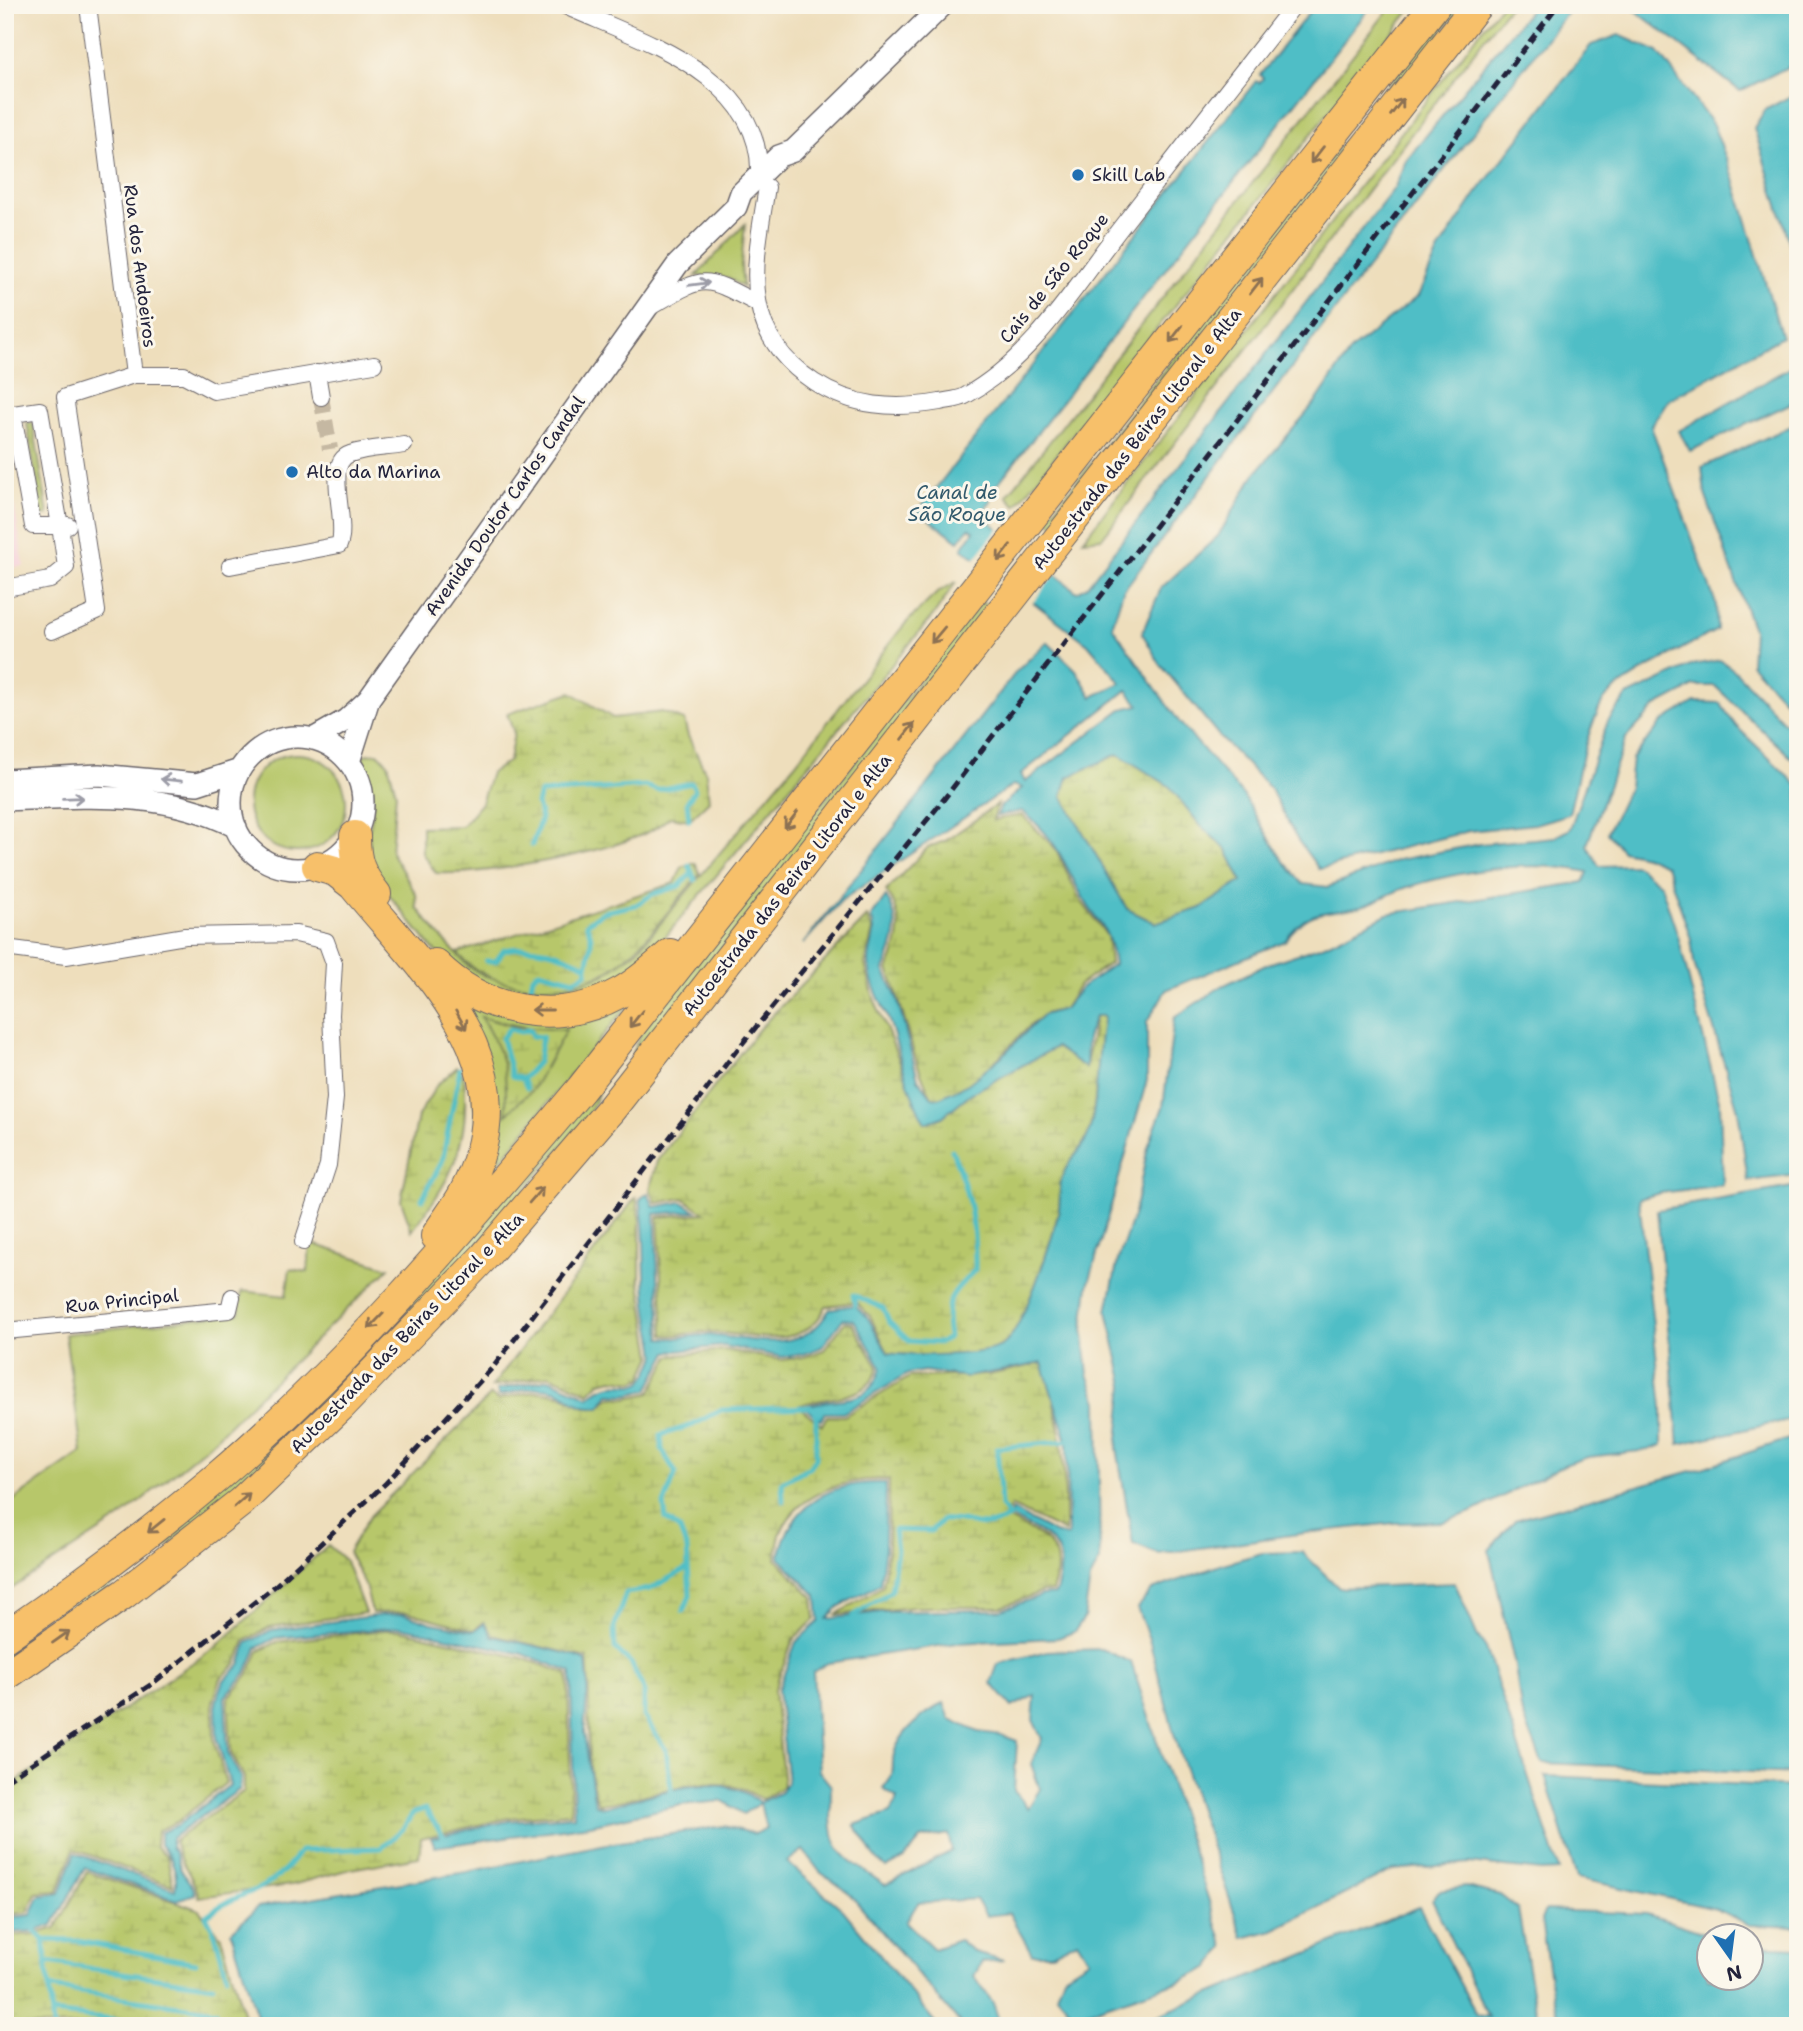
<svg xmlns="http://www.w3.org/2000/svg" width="1803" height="2031" viewBox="0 0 1803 2031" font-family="'Shantell Sans',sans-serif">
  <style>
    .built { fill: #f5cfd9 }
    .grass { fill: #b7c76a; stroke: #6c7452; stroke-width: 2; fill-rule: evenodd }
    .wetland { fill: url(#wetland-marsh); stroke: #6c7452; stroke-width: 2 }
    .water { fill: #4fbec6; stroke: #387080; stroke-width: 2; fill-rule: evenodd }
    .pier { fill: #eedebc }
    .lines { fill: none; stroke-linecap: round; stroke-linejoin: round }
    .stream { stroke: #4fbec6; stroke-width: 5 }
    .minor-tunnel { stroke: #c5b8a2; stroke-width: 16; stroke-dasharray: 16 8; stroke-linecap: butt }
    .minor-casing { stroke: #696468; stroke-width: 18 }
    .tertiary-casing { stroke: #696468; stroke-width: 24 }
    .motorway-casing { stroke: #696468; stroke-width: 32 }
    .minor { stroke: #fff; stroke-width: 16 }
    .tertiary { stroke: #fff; stroke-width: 21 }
    .motorway { stroke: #f7c06b; stroke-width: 30 }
    .rail { stroke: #22223b; stroke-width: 5; stroke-dasharray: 10 5; stroke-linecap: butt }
    .oneway { stroke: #8c7153 }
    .oneway2 { stroke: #9c9ca7 }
    .poi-dot { fill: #1f6fb2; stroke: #fbf7ec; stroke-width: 2.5 }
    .labels { text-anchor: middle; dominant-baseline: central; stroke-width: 6; stroke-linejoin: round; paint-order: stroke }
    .poi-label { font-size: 18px; fill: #22223b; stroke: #fbf7ec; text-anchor: start }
    .street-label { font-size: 18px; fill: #22223b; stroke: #fbf7ec }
    .water-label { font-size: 19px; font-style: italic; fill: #32596c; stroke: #fbf7ec }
  </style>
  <defs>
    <pattern id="wetland-marsh" width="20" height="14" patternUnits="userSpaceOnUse" patternTransform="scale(1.75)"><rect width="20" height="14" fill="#b7c76a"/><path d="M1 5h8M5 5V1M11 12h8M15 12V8" fill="none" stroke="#9dab5d"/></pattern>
  </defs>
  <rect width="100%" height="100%" fill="#fbf7ec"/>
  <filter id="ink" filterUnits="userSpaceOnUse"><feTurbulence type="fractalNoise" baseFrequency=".0143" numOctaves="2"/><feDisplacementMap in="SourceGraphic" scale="14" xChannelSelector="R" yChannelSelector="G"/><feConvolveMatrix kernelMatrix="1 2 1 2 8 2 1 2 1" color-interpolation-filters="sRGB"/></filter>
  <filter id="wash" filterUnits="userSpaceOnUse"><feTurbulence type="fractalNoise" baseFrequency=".00686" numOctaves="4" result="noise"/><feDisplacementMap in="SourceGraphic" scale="28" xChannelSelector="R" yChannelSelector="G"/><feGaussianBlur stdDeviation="1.57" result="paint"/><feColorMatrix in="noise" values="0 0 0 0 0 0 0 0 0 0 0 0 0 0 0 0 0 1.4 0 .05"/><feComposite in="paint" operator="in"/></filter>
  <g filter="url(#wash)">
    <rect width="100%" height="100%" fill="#eedebc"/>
    <path class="built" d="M5 447 24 566 5 569Z"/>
    <path class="grass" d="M1392 5H1414L1016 506 1007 496Z
      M1451 5H1463L1054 525 1047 519Z
      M1501 5H1510L1102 538 1083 540Z
      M745 224 741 265 743 287 728 278 696 276Z
      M27 423H33L48 515 42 516Z
      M956 582 936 612 646 960 610 986 559 998H525L496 991 453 968 431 947 377 880 364 844C377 814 374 792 363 762V755L378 753 388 763 396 793 391 852 416 894 417 908 441 937 468 966 485 976 543 987 575 984 604 975 638 950 794 765 905 624 938 592Z
      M982 602 989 607 654 1035 632 1053 643 1029Z
      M248 803a49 49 0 1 1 98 0a49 49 0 1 1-98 0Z
      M457 995 630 1003 486 1178ZM482 1018 543 1031 565 1030 546 1067 507 1114 508 1075 503 1055Z
      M599 1091 589 1115 456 1270 278 1451 170 1544 5 1662V1650L71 1605Z
      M310 1243 389 1268 211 1443 120 1518 5 1593V1506L82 1452 65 1334 239 1313 242 1291 286 1296 290 1269 308 1272Z"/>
    <path class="wetland" d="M571 692 613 718 662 712 684 720 688 736 706 773 709 801 689 820 670 817C663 822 656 829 648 832 602 854 486 875 436 873L422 853V827L462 826 481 803 491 773 509 761 514 733 507 714Z
      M1118 754 1169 786 1201 826 1227 850 1242 881 1201 908 1155 923 1127 909 1062 796 1068 777Z
      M998 804 993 820 1022 815 1056 849 1079 898 1107 936 1110 963 1079 985 1064 1009C1058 1011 1049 1012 1043 1015 1016 1032 968 1105 932 1097 910 1058 906 1011 888 970 900 941 906 917 886 891L928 847 945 841Z
      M695 863 700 874C645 934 622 994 528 986 500 983 476 975 457 953L675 883 682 867Z
      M867 917 873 930 865 964 874 999 925 1123 942 1117 970 1094 1056 1047 1086 1068 1095 1016H1105C1096 1054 1099 1097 1089 1132 1085 1148 1067 1160 1062 1177 1058 1187 1061 1198 1059 1208 1055 1233 1022 1333 1003 1345 984 1357 910 1356 888 1353L870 1316 856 1302 826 1306C803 1356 747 1332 703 1332 690 1332 678 1337 664 1335L658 1217 705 1213 683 1198 656 1203 650 1189 657 1161 759 1029Z
      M481 1017 516 1027 566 1030 533 1089 506 1114C507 1066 505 1058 481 1017Z
      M457 1067C466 1074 465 1086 465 1097 467 1153 445 1188 412 1231L401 1200 418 1116 437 1085Z
      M636 1197 640 1218V1283L652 1356 642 1378 634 1382 613 1379 600 1382 589 1393 549 1375 492 1387Z
      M845 1322 852 1323 878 1367C868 1404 826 1394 798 1406L822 1425 827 1416H844L910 1377 989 1375 1042 1363C1063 1418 1066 1474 1065 1532L1011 1506 1005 1518C1041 1536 1069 1543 1052 1591L1041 1592 1002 1607H915L835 1615 883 1586 888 1548 889 1480C849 1477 799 1491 781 1532 778 1540 777 1551 776 1559L813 1597 815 1619 793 1640 774 1690 784 1786 762 1800C713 1763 652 1800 598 1804 581 1756 593 1707 587 1658L492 1635 484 1622 474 1630 407 1612 372 1613 365 1585 348 1552 369 1517 491 1395 497 1400C516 1395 532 1390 551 1393 578 1396 582 1421 611 1397L626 1398 650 1393 670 1356 724 1350 782 1360 804 1357 824 1350Z
      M328 1545 346 1561 365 1613 270 1627 245 1641 237 1663 221 1678 213 1702 214 1740 226 1783 177 1822 157 1831 156 1847 167 1856 173 1886 74 1849 58 1891 36 1893 28 1912 5 1915V1789L216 1647Z
      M384 1630H400L522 1658 568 1674 571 1813 509 1818 421 1838 419 1857 350 1869 292 1885 199 1897C196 1880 174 1854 175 1840L244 1791V1777L231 1753 228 1698 248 1675 259 1651 277 1642Z
      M87 1872 198 1909 221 1936 247 2026H5V1936L35 1934 56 1928Z"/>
    <path class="water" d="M1315 5H1372L989 495 991 502 980 514 1077 592 1087 586 1395 187 1406 160 1534 5H1573L1345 297 1123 591 1112 626 1180 723 1243 795 1282 859 1303 884 1328 887 1398 860 1480 844 1555 837 1570 829 1608 721 1627 696 1693 665 1720 660 1734 670 1798 737V764L1715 686H1694L1656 706 1626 738 1587 845 1599 866 1636 865 1661 885 1678 936 1720 1105 1723 1185 1660 1193 1639 1199 1662 1407V1445L1648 1450 1588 1457 1564 1465 1474 1511 1443 1522 1394 1523 1305 1533 1158 1554 1133 1544 1117 1448 1124 1385 1107 1311 1118 1260 1134 1213 1148 1147 1163 1107 1174 1018 1222 986 1268 964 1325 945 1387 914 1584 882 1588 872C1529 859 1465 870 1408 887 1394 891 1381 899 1368 904 1330 917 1310 903 1285 941L1166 990 1147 1022V1080L1088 1286 1083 1329 1088 1374 1098 1402 1100 1560 1090 1579 1084 1618 1074 1632 1058 1638 957 1643 828 1663 813 1672 819 1771 831 1786C830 1852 832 1849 885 1885L952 1851 948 1834 921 1839 905 1858 886 1868C868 1853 868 1841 854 1825L891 1813 897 1798 883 1789C900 1769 888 1766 896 1748 905 1727 925 1713 944 1703L950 1719 978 1732 1001 1735 1017 1741 1014 1791 1028 1808 1040 1789 1031 1764 1042 1739 1033 1720 1035 1695 1012 1707 991 1683 998 1664 1047 1651 1101 1649 1131 1662 1224 1947 1210 1967 1183 1980 1075 2016 1057 1995 1064 1976 1089 1960 1077 1941 1052 1954H1032L1009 1913 986 1916 976 1899 918 1903 906 1922 934 1949 959 1940 974 1952 1004 1960 982 1962 974 1976 993 2003 1001 2026H962L848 1892 820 1872 803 1850 787 1862 843 1910 938 2026H260L231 1932 258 1907 467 1872 607 1844 724 1826 755 1834 766 1829 760 1803 743 1814 723 1801 681 1805 590 1825 435 1847 431 1838 509 1821 574 1816 571 1672 523 1654 400 1627 276 1638 257 1648 246 1673 225 1697 228 1753 241 1778 240 1789 172 1838 171 1847C179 1856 178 1865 183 1874 189 1883 193 1883 195 1894L176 1900 85 1868 53 1925 35 1931 5 1933V1918L31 1915 39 1896 60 1893 75 1853 175 1890C179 1874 172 1856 160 1845V1833L178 1825 230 1785 217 1739 216 1702 224 1680 240 1665 247 1643 271 1630 382 1615 405 1614 432 1623 474 1631 485 1623 492 1636 573 1655 586 1661 588 1682 584 1733 595 1805 604 1807C652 1797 718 1766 760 1803L781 1792 788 1783 778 1690 796 1642 819 1621 817 1596 779 1558C790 1503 832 1481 886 1483L885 1548 880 1584 838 1607 827 1619 881 1612 1002 1610 1042 1595 1055 1594C1072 1544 1049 1536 1009 1517L1012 1510 1054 1533 1068 1536 1067 1441 1042 1363 967 1377 924 1371 908 1374 843 1413H825L821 1420 804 1407C834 1394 870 1410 881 1367L854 1320 843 1319 822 1347 804 1354 782 1357 724 1346 668 1352 648 1390 626 1395 609 1394 600 1407C571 1409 575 1395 554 1390 535 1385 517 1391 499 1396L497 1390 549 1379 589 1397C615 1374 629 1392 642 1381 646 1378 653 1364 655 1358 658 1351 649 1321 648 1311 642 1274 647 1236 640 1199L648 1193 654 1207 682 1202 696 1211 655 1214 661 1338C677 1340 690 1335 705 1335 749 1337 806 1358 829 1309L855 1305 868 1318 888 1353C910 1356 984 1357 1003 1345 1022 1332 1055 1234 1059 1209 1061 1198 1058 1187 1062 1177 1067 1160 1085 1148 1089 1132 1099 1099 1096 1054 1104 1016H1095L1087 1038 1086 1068 1056 1047 970 1094 942 1117 925 1123C908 1093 901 1058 891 1026 884 1005 870 987 869 964 868 946 879 935 871 917L886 897C903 921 894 945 884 970L897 998 918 1079 932 1097 939 1098 968 1084 1001 1057 1043 1015 1064 1009 1081 988 1114 964C1108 923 1100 928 1082 896 1061 858 1058 840 1022 811L997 816 1001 806 1022 788 1013 785 842 900 803 944 1017 671 1047 642 1076 670 1092 697 1121 683 1088 644 962 548 974 531 969 528 959 541 918 511 1256 81 1259 83 1263 78 1260 75ZM1127 690 1139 705 1122 709 1025 782 1021 774ZM1118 754 1169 786 1201 826 1227 850 1242 881 1201 908 1155 923 1127 909 1062 796 1068 777Z
      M1628 5H1798V62L1740 91Z
      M1619 35 1658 52 1713 125 1733 176 1782 337 1668 400 1651 426 1716 604 1717 630C1696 641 1613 684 1603 701 1585 734 1578 777 1569 814L1535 824 1469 831 1319 869 1297 839 1270 788 1220 737 1160 664 1142 633 1161 588 1218 536 1254 475 1315 403 1351 350 1418 296 1440 248 1476 194 1591 45Z
      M1798 92V270L1754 128 1765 110Z
      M1798 363V400L1690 451 1679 431Z
      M1798 423V715L1751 664 1753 630 1705 494 1702 467Z
      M1695 702 1720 703 1736 726 1798 786V1175L1748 1181 1738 1110 1694 963 1691 939 1666 865 1645 856 1623 851 1607 833 1629 787 1632 759 1663 721Z
      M1798 1186V1418L1679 1444 1657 1210Z
      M1798 1436V1774L1542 1763 1521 1709 1515 1666 1489 1550 1515 1520 1699 1469Z
      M1302 1552 1339 1588 1455 1583 1477 1635 1486 1648 1559 1870 1541 1871 1469 1863 1393 1870 1273 1930 1243 1938 1177 1745 1149 1639 1137 1608 1152 1590 1223 1564 1262 1553Z
      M1545 1776 1798 1787V1927L1750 1925 1716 1909 1577 1878Z
      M1466 1887 1500 1895 1518 1909 1534 2003 1542 2026H1132L1419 1907 1477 2015 1488 2017 1432 1900 1439 1891Z
      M1545 1910 1647 1914 1714 1936 1708 1937V1979H1750L1751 1946 1798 1948V2026H1561L1551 1986 1541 1920Z"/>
    <path class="pier" d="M1002 524 1058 571 1031 605 973 561Z"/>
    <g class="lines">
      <path class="stream" d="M532 845 541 818 537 804 540 793 645 786 657 790 692 783 695 790 687 802 689 820
        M689 865 695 880
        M486 961H496L504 950C534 944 560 952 587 966 590 951 595 938 586 924L603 912 636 905 653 894 679 886 691 874
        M531 986 533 976 539 971 574 980 586 974 587 966
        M523 1079 538 1062 542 1037 532 1036 529 1029 521 1032 509 1029 502 1038 512 1076 523 1079 527 1088
        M422 1199 442 1162 460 1069
        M855 1305 853 1295 883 1308 889 1322 909 1341 940 1343 949 1337C943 1301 950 1295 975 1270 976 1223 969 1193 952 1150
        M783 1501 782 1482 810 1467 816 1458V1411
        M683 1611 690 1596 687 1549 680 1530 666 1519 664 1504 676 1473 662 1450 661 1435 693 1425 721 1410 810 1407
        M853 1616 891 1591 897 1550 894 1530 931 1531 942 1520C971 1518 982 1534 1009 1517L1001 1506 997 1448 1067 1441
        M672 1796 666 1750 644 1716V1690L631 1663 615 1648 614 1628 626 1593 650 1589 686 1569
        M31 1926 44 1940 53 2026
        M44 1940 78 1941 196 1963
        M47 1962 213 1986
        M227 1976 215 1934 206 1916C243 1887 269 1897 300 1851L381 1848 403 1829 413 1813 425 1809 446 1840
        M51 1988 216 2011
        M52 2013 167 2026"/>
    </g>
  </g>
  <g filter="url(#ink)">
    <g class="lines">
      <path class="minor-tunnel" d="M321 397 330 449"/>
      <g class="minor-casing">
        <path id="minor" d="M563 5C637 39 764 75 759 176
          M767 187C755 263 737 331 814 382 853 407 894 410 940 402 948 400 958 400 965 396 1032 359 1076 285 1122 226 1179 152 1236 79 1294 5
          M650 307C706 275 701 274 758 304
          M317 373 321 397
          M134 375H184L214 391 374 364
          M40 410 60 526H33L13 414Z
          M230 566 339 545C349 522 323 463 350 454 366 448 387 448 404 445
          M5 588 50 580 66 567 60 526 68 525
          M52 631 97 611 65 397 134 375 88 5
          M5 948 66 956 185 936 296 934 326 941 334 963 331 1015 335 1098 328 1165 303 1242
          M5 1331 229 1310 232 1297"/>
      </g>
      <g class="tertiary-casing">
        <path id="tertiary" d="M231 803a66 66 0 1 1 132 0a66 66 0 1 1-132 0Z
          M313 739 346 720 368 700 678 264 736 207 741 193 779 156 793 151 943 5
          M349 762 368 702
          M5 780 99 775 197 784 237 771
          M5 800C84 797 164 789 236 827"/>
      </g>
      <g class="motorway-casing">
        <path id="motorway" d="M355 836C355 862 360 874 376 894
          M317 866 335 871 353 885C428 977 531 1062 465 1191 457 1207 445 1221 436 1236
          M435 964C484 1013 557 1027 619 993 638 983 654 968 670 954
          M5 1637C78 1587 148 1535 216 1478 351 1363 467 1224 581 1089L1435 5
          M5 1676 124 1594 241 1502 340 1407 484 1257 611 1109 1477 5"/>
      </g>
      <use href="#minor" class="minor"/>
      <use href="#tertiary" class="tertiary"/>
      <use href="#motorway" class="motorway"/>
      <path class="rail" d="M5 1781 152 1684 275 1586 386 1483 494 1366 737 1050 937 808 1558 5"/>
    </g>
    <defs><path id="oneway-shaft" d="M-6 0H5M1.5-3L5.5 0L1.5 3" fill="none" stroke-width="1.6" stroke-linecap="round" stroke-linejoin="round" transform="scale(1.75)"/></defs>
    <g class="oneway">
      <use href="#oneway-shaft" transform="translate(1397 107) rotate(-52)"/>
      <use href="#oneway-shaft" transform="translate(1317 155) rotate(128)"/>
      <use href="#oneway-shaft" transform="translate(1256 286) rotate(-52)"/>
      <use href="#oneway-shaft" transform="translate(1176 334) rotate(128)"/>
      <use href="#oneway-shaft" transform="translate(1004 553) rotate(128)"/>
      <use href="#oneway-shaft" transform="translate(938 635) rotate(130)"/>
      <use href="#oneway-shaft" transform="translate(908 731) rotate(-52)"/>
      <use href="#oneway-shaft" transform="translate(791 820) rotate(128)"/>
      <use href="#oneway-shaft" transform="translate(542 1010) rotate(180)"/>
      <use href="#oneway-shaft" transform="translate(636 1019) rotate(128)"/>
      <use href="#oneway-shaft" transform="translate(461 1020) rotate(60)"/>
      <use href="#oneway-shaft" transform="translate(536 1195) rotate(-49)"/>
      <use href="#oneway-shaft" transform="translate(376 1321) rotate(134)"/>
      <use href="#oneway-shaft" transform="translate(242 1500) rotate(-42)"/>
      <use href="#oneway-shaft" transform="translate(156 1526) rotate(141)"/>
      <use href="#oneway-shaft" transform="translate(61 1637) rotate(-35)"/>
    </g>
    <g class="oneway2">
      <use href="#oneway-shaft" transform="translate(699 284) rotate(-8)"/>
      <use href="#oneway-shaft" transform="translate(171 780) rotate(-174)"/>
      <use href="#oneway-shaft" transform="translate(73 798) rotate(-2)"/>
    </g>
  </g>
  <g class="poi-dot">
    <circle cx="1078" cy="175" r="7"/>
    <circle cx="292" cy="472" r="7"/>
  </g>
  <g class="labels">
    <g class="poi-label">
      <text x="1092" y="175">Skill Lab</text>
      <text x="306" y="472">Alto da Marina</text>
    </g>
    <g class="street-label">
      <text transform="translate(140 266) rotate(83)">Rua dos Andoeiros</text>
      <text transform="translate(1054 278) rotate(-51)">Cais de São Roque</text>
      <text transform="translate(1137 439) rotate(-52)">Autoestrada das Beiras Litoral e Alta</text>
      <text transform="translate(505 506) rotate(-55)">Avenida Doutor Carlos Candal</text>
      <text transform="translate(787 885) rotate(-52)">Autoestrada das Beiras Litoral e Alta</text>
      <text transform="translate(122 1301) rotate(-6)">Rua Principal</text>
      <text transform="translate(407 1333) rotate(-46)">Autoestrada das Beiras Litoral e Alta</text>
    </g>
    <g class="water-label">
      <text x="957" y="492">Canal de<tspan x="957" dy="22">São Roque</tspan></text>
    </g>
  </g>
  <rect width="1803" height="2031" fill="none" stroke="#fbf7ec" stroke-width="28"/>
  <g transform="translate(1730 1957) rotate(166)"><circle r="33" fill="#fbf7ec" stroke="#a4a2a5" stroke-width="2"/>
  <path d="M0-5L12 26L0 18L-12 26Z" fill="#1f6fb2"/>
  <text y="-10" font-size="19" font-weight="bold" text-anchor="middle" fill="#22223b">N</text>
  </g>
</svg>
